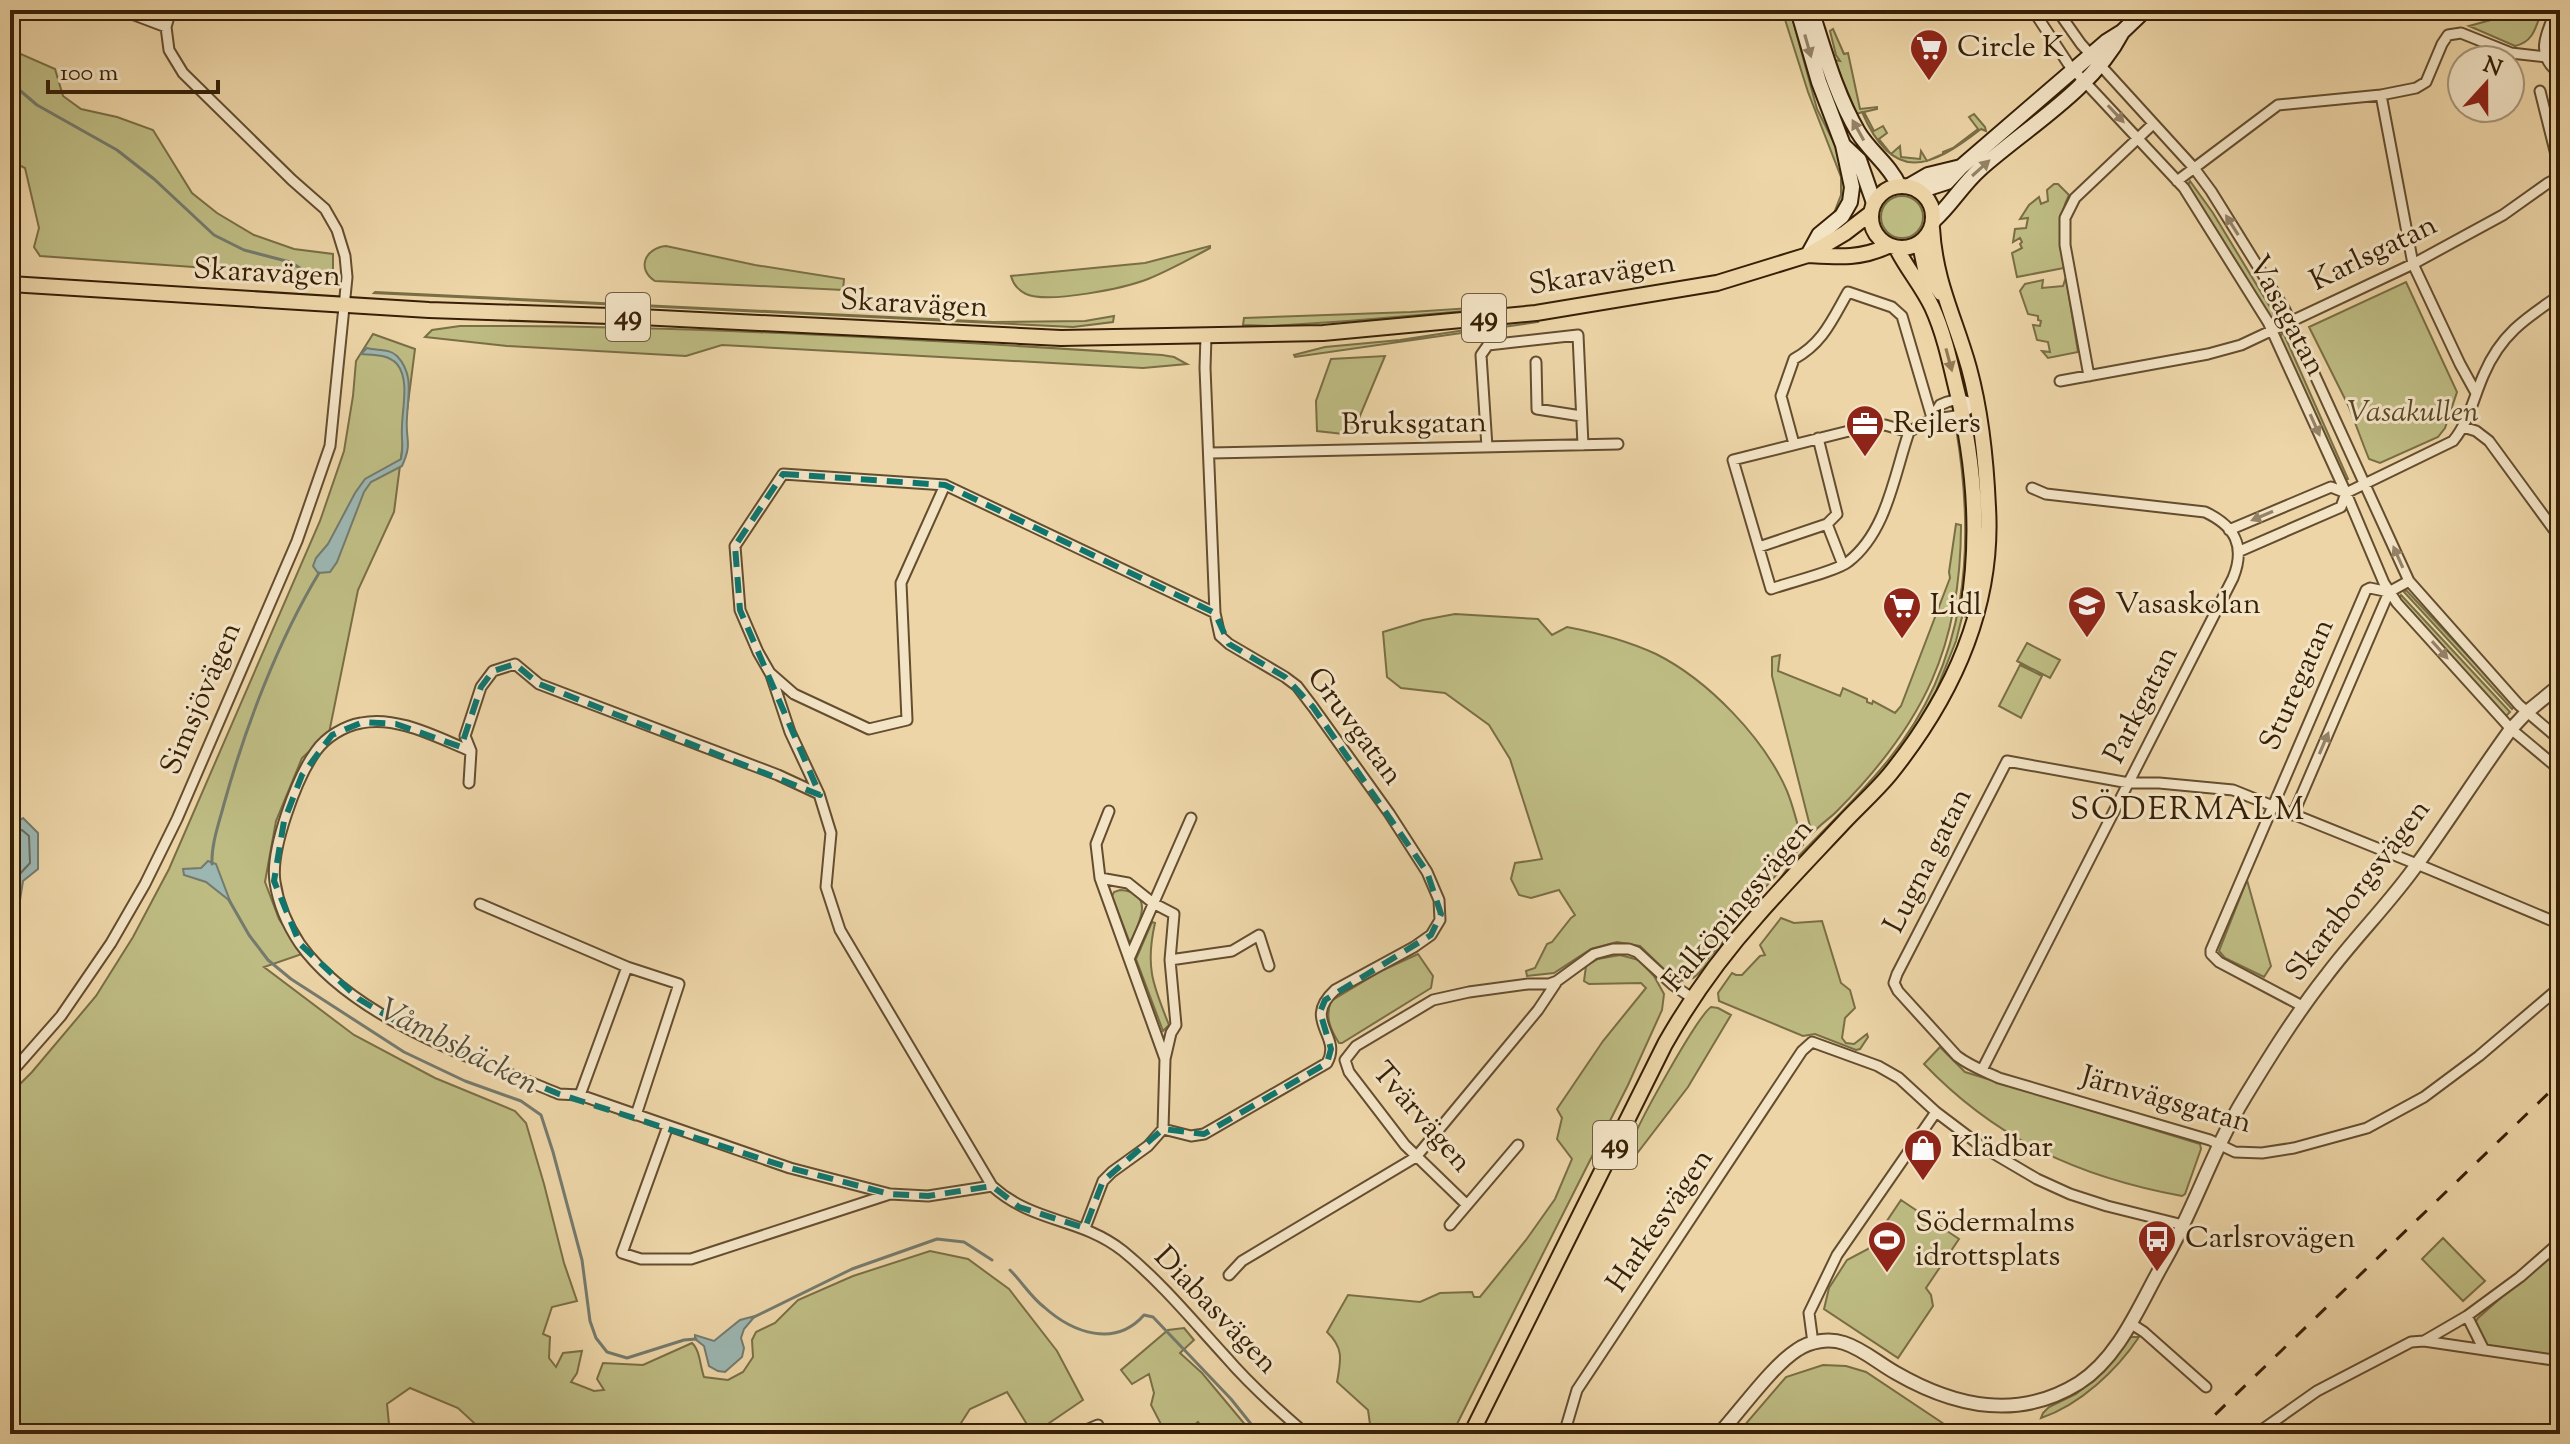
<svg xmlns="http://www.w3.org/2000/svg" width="2570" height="1444" viewBox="0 0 2570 1444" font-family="'Sorts Mill Goudy',serif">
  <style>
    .green { fill: #bebc83; stroke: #7a6e45; stroke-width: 2 }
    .water { fill: #9cb6b1; stroke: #747a6d; stroke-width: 2 }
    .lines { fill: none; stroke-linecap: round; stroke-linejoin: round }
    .shore { stroke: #6a6b5c; stroke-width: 2 }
    .stream { stroke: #747a6d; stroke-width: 3 }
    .minor-casing { stroke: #644d2f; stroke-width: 13 }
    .tertiary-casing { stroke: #644d2f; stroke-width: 16 }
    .secondary-casing { stroke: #372007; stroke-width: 18 }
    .primary-casing { stroke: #372007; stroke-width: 18 }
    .minor { stroke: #f3e4c6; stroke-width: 9 }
    .tertiary { stroke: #f3e4c6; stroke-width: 12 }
    .secondary { stroke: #f3e4c6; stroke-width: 14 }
    .primary { stroke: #edd5a7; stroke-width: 14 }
    .rail { stroke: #372007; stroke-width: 3; stroke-dasharray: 14 14; stroke-linecap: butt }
    .oneway { fill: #958266 }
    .oneway2 { fill: #927a57 }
    .marked { fill: none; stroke: #0f766e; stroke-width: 6; stroke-dasharray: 16 10; stroke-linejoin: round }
    .labels { text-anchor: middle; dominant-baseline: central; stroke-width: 6; stroke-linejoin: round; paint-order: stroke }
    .shield { fill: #f3e4c6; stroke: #6f5b40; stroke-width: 2 }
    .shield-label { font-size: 28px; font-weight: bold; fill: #372007 }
    .poi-label { font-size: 30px; fill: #372007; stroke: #f3e4c6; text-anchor: start }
    .street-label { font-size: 30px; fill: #372007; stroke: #f3e4c6 }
    .park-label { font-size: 30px; font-style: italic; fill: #594726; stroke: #f3e4c6 }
    .neighbourhood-label { font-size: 32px; letter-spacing: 2px; fill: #372007; stroke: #f3e4c6 }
    .water-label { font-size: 32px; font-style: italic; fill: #554d3a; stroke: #f3e4c6 }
  </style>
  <rect width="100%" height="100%" fill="#edd5a7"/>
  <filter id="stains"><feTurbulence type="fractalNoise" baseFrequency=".0025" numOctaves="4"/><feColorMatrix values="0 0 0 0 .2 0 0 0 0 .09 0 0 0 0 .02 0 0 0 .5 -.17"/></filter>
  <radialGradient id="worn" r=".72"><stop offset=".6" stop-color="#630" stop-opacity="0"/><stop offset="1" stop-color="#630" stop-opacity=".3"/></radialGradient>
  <path class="green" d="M1782 10H1790L1817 109 1840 155 1846 193 1835 217 1834 213 1841 195V177L1808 92Z
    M2527 10H2542C2536 26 2534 42 2515 46L2469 26Z
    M1833 29 1844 54 1848 53 1860 109 1877 107V109L1864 112 1874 131 1883 126 1887 133 1879 139 1891 154 1900 146 1901 157 1920 159 1921 151 1927 161 1943 154V152L1953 148 1978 129 1969 117 1974 114 1985 127 1986 131 1981 129C1930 169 1893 184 1862 112L1857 114 1834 60 1840 61 1836 55 1830 31Z
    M10 46 16 52 55 69 63 96 81 109 117 117 153 130 192 193 217 213 254 235 294 249 333 254V277L40 256 34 247 39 228 25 168 19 165 10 166Z
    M2190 181 2213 213 2278 320H2272L2188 185Z
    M2054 184H2058L2069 195C2056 221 2060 241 2064 268L2017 277 2012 253 2022 248 2020 244 2022 242 2020 238 2013 242 2015 229 2026 228 2028 218 2020 219 2029 205 2039 197 2041 204 2048 201 2047 190Z
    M1881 217a21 21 0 1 1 42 0a21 21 0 1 1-42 0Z
    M666 246 755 265 844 279 843 290 655 281C636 269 645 248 666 246Z
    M1210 246V248C1190 259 1170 270 1148 279 1125 288 1049 304 1026 294 1018 290 1013 284 1011 276L1145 263Z
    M2066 277 2078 352 2048 358 2042 351 2050 352 2048 342 2037 340 2033 325 2040 326 2041 321 2038 320V316L2028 314 2020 291 2025 284 2043 280 2042 288 2063 286Z
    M2406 282 2457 392 2445 428 2438 437 2380 463 2369 459 2365 449 2349 407 2309 327Z
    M375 292 993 322 1085 321 1114 316 1113 322 1073 327 374 293Z
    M1501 306V308L1348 321 1272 326 1243 325 1244 318 1411 312Z
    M1537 319 1538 322 1295 357 1294 355 1325 347 1400 340Z
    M460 326C694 325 928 340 1162 355L1174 357 1187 364 1143 368 722 345 686 356 507 346 425 337 432 330Z
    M2283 332 2348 479 2345 480 2341 475 2280 337Z
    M373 334 415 349 394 512 358 590 329 733 302 758 276 821 265 882 279 919 302 954 264 967 354 1035 435 1078 515 1111 526 1123 544 1184 564 1263 577 1301 552 1307 543 1334 550 1337 549 1358 556 1367 563 1353 582 1351 577 1373 571 1382 594 1391 604 1390 597 1379 603 1363 643 1365 692 1343C700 1350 700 1366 704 1377L728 1380 743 1372 753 1357 752 1340 756 1332 775 1323 798 1300 853 1276 930 1251 968 1259 1009 1289 1057 1351 1083 1400 1033 1434 1007 1392 970 1409 954 1434H486L458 1408 410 1388 387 1404 390 1434H10V1094L32 1072 96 996 133 937 169 869 320 521 344 451 353 396 356 361Z
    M1385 356 1352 435 1317 431 1316 401 1331 359Z
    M1956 428 1964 441 1969 486 1967 597 1956 641 1936 691 1911 735 1872 784 1792 866 1779 885 1698 974 1693 978 1680 981 1704 963 1778 882 1789 866C1823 830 1859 797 1889 759 1968 661 1976 548 1956 428Z
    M1956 524 1961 525C1961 646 1924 723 1839 809 1831 818 1820 824 1812 834L1772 676V657L1780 655 1778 671 1840 696 1843 688 1867 699V702L1872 704 1873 701 1895 713 1901 706 1950 578 1949 572Z
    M2406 590 2515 706 2512 709 2404 592Z
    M2401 595 2510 712 2506 716 2399 599Z
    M1455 614 1538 619 1552 635 1567 627C1598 633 1628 641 1656 654 1708 680 1764 738 1787 791 1794 808 1798 827 1803 845L1702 958 1673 978 1640 946 1617 942 1591 949 1554 973 1527 976 1526 971 1535 968 1547 944 1552 942 1571 918 1575 915 1559 890 1531 898 1519 895 1511 879 1515 863 1542 859 1510 759 1489 725 1445 693 1401 688 1387 677 1383 632 1423 620Z
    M2027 643 2060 660 2050 678 2017 661Z
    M2020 665 2042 676 2021 718 1999 706Z
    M2247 880 2271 966 2264 977 2225 958 2219 951Z
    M1120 890C1156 892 1139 924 1130 943L1112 896 1114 892Z
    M1781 918 1794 923 1822 921 1841 983 1850 990 1855 1008 1845 1018 1842 1038 1846 1043 1854 1044 1867 1034 1868 1037 1860 1049 1856 1050 1815 1034 1803 1036 1719 1001 1718 993 1732 973 1736 975H1742L1760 956 1765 955 1760 945Z
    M1152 922 1155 923C1145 967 1153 985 1169 1025L1163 1031 1136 959Z
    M1418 954 1433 976 1431 988 1342 1043H1339C1330 1029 1325 1017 1331 1001L1381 971Z
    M1620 955 1639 960 1654 976 1664 994 1662 1010 1628 1085 1454 1430 1448 1434H1368L1370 1424 1368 1410 1337 1382C1341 1360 1344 1348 1327 1332L1348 1295 1420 1302 1440 1293 1472 1292 1474 1297H1480L1526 1240 1555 1199 1572 1159 1557 1139 1562 1118 1557 1109 1603 1041 1646 988 1641 983 1589 984 1584 981 1586 966 1598 959Z
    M1711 1007 1718 1008 1731 1015 1688 1087 1632 1160C1631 1156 1630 1152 1630 1148 1633 1131 1697 1017 1711 1007Z
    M1940 1047 1965 1072 2200 1144 2201 1149 2185 1194 2182 1196C2079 1177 1997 1140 1924 1064Z
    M1901 1200 1959 1239 1926 1288 1931 1295 1933 1306 1898 1358 1824 1309 1829 1288 1847 1260 1868 1249Z
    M2443 1238 2485 1281 2463 1301 2422 1259Z
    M2555 1250 2560 1252V1357L2490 1346 2484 1343 2475 1323 2478 1318Z
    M1184 1328 1194 1340 1180 1353 1202 1373 1253 1434H1207L1198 1422 1183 1434H1166L1151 1405 1154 1393 1149 1374 1132 1384 1121 1370 1168 1330Z
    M2131 1337H2139C2117 1370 2080 1405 2041 1418L2043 1413 2049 1407 2076 1394 2098 1376Z
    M1823 1365 1846 1366 1866 1372 1959 1434H1737L1786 1377Z"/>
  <path class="water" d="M367 348C377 351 389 348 397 356 414 374 408 395 407 417 405 441 413 442 402 466L371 482 364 492 337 562 330 572 318 573 313 566 316 558 328 544 355 493 365 479 401 459C404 447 401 439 402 427 402 409 410 380 397 364 388 354 373 355 361 354Z
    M23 818 38 833V869L23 881 20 900 10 901V827Z
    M208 861 216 864 230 901 206 882 184 875 183 869 201 868Z
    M755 1316 744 1329 741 1338 744 1348 742 1357 725 1372 718 1371 709 1366 704 1346 695 1339V1335L714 1341 740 1320Z"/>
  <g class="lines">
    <path class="shore" d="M10 833 22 830 29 836 30 863 17 877 13 891 10 893"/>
    <path class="stream" d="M10 82 37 105 117 150 154 179 214 235 244 250 290 262 318 279
      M212 864C211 845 219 823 224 804 245 728 278 641 319 573
      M229 900 249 935 268 960 291 979 404 1052 465 1081 521 1101 541 1115 553 1152 582 1260 590 1321 596 1338 607 1352 627 1358 684 1340 696 1339
      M1010 1270C1022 1282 1031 1297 1044 1307 1073 1333 1115 1348 1144 1315L1153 1317 1231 1399 1259 1434
      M752 1318 852 1269 937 1239 964 1242 992 1260"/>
    <g class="minor-casing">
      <path id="minor" d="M121 10 166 27
        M2033 10 2069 65 2184 188 2268 322 2346 493 2384 583 2397 603 2511 729 2560 770
        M2057 10 2081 44 2194 168 2211 191 2285 310 2409 581 2519 705 2560 740
        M2540 91 2560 171
        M2381 95 2413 264 2460 364 2476 393
        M2177 181 2278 105 2381 95 2416 88 2426 82 2442 44 2448 35 2461 33 2511 53 2546 57
        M1536 362 1537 409 1581 416
        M2089 376 2065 245V218L2075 198 2153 124
        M2060 381 2208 354 2241 345 2413 264 2503 215 2548 183 2560 177
        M1932 418C1951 418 1961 417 1975 404
        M2463 427 2476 431 2489 441 2560 538
        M1909 432C1894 475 1887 532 1848 562 1837 571 1787 583 1771 589L1733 460 1869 426 1885 425 1909 432 1932 418 1940 405 1947 402 1959 399 1975 404
        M1818 438 1837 514 1827 524 1843 565
        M1794 444 1781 396 1794 359C1823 343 1832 320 1848 292L1892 307 1902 316 1932 418
        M1487 447 1481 355 1488 345 1578 335 1583 445
        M1210 453 1618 444
        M945 485 901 583 907 720 869 729 794 694 770 673 758 652 740 610 735 546 783 474 945 485 1215 613
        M2229 530 2331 487 2346 493
        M1759 547 1827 524
        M2240 551 2341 507 2346 493 2453 441C2469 422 2474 396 2484 374 2501 334 2526 318 2560 295
        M771 675 790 732 819 794
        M471 751 465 736 481 687 493 671 515 664 539 684 778 775 819 794 831 833 826 887 840 930 992 1186C1034 1224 1080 1217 1123 1251 1161 1282 1193 1321 1226 1357 1250 1385 1278 1410 1306 1434
        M469 783 471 751C438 738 397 715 361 723 344 726 326 737 316 751 297 777 270 850 275 882 278 903 288 926 300 944 354 1020 476 1059 559 1094L580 1095 790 1168 890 1194 928 1196 992 1186
        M1109 811 1096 844 1100 878 1165 1059 1163 1129
        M2293 815 2389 592 2409 581
        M1100 878 1128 883 1153 903 1174 914 1170 960 1176 1025 1171 1033 1165 1059
        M480 904 627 967
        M2560 924 2429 869 2233 790 2159 783H2129L2007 761 1897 974 1894 983 1898 991 1957 1056C1970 1066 1984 1071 1999 1078L2210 1140 2235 1152 2262 1153 2294 1148 2367 1128 2424 1097 2479 1056 2560 987
        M1129 959 1191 818
        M1170 960 1232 951 1259 935 1269 966
        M2304 1007 2219 962 2211 954V950L2366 590 2370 588 2389 592
        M1982 1070 2233 578C2246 546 2235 526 2205 512L2046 494 2032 488
        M10 1074 61 1016 111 943 145 884 177 819 297 541 330 446 347 277 345 256 337 230 325 209 292 180 183 73 169 50 166 27 171 10
        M580 1095 627 967 679 984 636 1115
        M668 1126 622 1253 641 1259H691L890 1194
        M1467 1205 1405 1145 1349 1072 1345 1060 1356 1046 1433 1000 1469 992 1528 984H1549L1557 981 1594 954 1613 949H1629L1637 952 1673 985 1692 998
        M1450 1225 1518 1145
        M1085 1228 1103 1181 1112 1172 1148 1146 1163 1129 1191 1136 1204 1134 1327 1063C1343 1035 1301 1021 1335 990L1414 947 1431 935 1440 920 1439 900 1427 872 1389 813 1313 707 1297 686 1285 677 1229 644 1220 636 1215 613 1205 368 1206 336
        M1229 1275 1242 1261 1416 1157 1538 1010 1556 983
        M2467 1316 2484 1350
        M2130 1323 2144 1332 2206 1387
        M2424 1341 2467 1316 2520 1277 2560 1242
        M1813 1343 1809 1313 1837 1255 1936 1112
        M1077 1434 1098 1425
        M1564 1434 1577 1390 1802 1051 1812 1042 1878 1066 1899 1078 1936 1112 1981 1146 2037 1179 2070 1194 2107 1206 2183 1225
        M2256 1434 2317 1391 2411 1342 2424 1341 2560 1361"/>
    </g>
    <g class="tertiary-casing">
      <path id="tertiary" d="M2558 10C2548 33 2536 54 2560 72
        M1719 1434C1741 1410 1772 1366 1797 1350 1810 1341 1829 1338 1844 1343 1863 1349 1878 1363 1896 1373 1955 1407 2018 1421 2079 1383 2121 1356 2141 1301 2165 1260 2195 1207 2213 1149 2245 1097 2270 1056 2296 1014 2326 976 2355 937 2390 903 2418 863 2450 819 2479 773 2511 729L2527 712 2560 685"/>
    </g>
    <g class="secondary-casing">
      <path id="secondary" d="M1798 10 1819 82 1843 145 1852 187 1850 202 1842 216 1819 235 1808 255
        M1811 10C1824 50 1836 95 1858 132 1870 152 1890 165 1899 186
        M1843 145 1859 160 1874 203
        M1909 186 1928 175 1961 167
        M1919 191 1947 182 1961 167 2106 42 2122 32 2145 10
        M1934 220C1951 205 1962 185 1980 169 2027 127 2092 90 2122 32"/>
    </g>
    <g class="primary-casing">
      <path id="primary" d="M1871 217a31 31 0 1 1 62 0a31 31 0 1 1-62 0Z
        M1920 244 1925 269 1941 293
        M1897 249C1907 269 1922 286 1932 307 1943 331 1949 357 1955 383 1974 458 1981 532 1968 609
        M1809 255C1839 257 1860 259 1888 246
        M10 284 429 310 640 317 1061 338 1323 333 1536 313 1717 283 1808 255 1845 233 1871 213
        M1471 1434 1665 1044C1691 998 1722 955 1757 916 1785 884 1815 853 1844 822 1859 806 1876 791 1890 774 1952 697 1994 608 1988 507 1986 461 1981 412 1969 368 1955 318 1935 282 1932 228"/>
    </g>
    <use href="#minor" class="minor"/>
    <use href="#tertiary" class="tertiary"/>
    <use href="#secondary" class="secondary"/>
    <use href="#primary" class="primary"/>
    <path class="rail" d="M2195 1434 2560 1082"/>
  </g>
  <defs><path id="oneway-solid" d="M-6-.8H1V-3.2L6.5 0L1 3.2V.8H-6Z" transform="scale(2)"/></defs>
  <g class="oneway">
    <use href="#oneway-solid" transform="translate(1808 46) rotate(74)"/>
    <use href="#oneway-solid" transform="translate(2116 114) rotate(47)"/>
    <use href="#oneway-solid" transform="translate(1858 130) rotate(-119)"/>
    <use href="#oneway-solid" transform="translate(1981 168) rotate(-42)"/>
    <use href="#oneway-solid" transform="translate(2232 225) rotate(-122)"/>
    <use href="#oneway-solid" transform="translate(2315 425) rotate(66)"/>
    <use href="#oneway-solid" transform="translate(2262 516) rotate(157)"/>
    <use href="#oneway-solid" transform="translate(2398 557) rotate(-114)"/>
    <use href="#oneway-solid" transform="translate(2440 650) rotate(48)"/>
    <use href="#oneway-solid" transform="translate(2324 743) rotate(-67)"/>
  </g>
  <use class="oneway2" href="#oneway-solid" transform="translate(1949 360) rotate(75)"/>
  <path class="marked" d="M783 474 945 485 1215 613 1229 644 1285 677 1313 707 1427 872 1441 914 1431 935 1325 1000 1320 1012 1331 1049 1327 1063 1204 1134 1163 1129 1103 1181 1085 1228 1019 1207 992 1186 928 1196 890 1194 790 1168 559 1094 422 1037 359 999 300 944 274 881 284 821 302 775 332 735 363 722 396 724 461 747 481 687 493 671 515 664 539 684 820 795 740 610 735 546Z"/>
  <defs>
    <g id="supermarket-pin" transform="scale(2)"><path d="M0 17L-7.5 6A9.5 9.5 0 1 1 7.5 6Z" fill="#8f2418" stroke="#f3e4c6"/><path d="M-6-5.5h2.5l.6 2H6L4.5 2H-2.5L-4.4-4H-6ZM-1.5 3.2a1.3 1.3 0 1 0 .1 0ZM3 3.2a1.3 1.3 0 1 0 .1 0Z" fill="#fff"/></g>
    <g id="office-pin" transform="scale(2)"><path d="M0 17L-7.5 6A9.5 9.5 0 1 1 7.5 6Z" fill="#8f2418" stroke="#f3e4c6"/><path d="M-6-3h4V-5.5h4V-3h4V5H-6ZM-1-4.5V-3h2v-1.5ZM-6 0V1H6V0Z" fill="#fff"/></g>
    <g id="school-pin" transform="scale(2)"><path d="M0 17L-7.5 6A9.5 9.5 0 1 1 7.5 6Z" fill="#8f2418" stroke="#f3e4c6"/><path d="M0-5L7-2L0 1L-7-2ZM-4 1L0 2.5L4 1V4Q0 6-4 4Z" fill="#fff"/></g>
    <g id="shop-pin" transform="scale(2)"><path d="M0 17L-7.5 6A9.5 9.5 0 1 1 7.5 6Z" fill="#8f2418" stroke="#f3e4c6"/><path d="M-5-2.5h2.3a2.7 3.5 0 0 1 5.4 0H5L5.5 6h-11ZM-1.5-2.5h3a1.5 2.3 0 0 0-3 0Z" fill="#fff"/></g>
    <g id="bus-pin" transform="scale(2)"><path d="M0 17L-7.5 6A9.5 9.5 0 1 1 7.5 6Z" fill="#8f2418" stroke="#f3e4c6"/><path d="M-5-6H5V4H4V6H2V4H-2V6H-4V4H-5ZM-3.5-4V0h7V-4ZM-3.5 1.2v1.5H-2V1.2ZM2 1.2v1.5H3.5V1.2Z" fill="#fff"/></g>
    <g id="stadium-pin" transform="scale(2)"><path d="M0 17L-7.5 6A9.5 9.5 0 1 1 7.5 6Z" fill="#8f2418" stroke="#f3e4c6"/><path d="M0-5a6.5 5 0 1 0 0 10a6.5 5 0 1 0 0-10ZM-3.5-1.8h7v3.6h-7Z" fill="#fff"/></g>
  </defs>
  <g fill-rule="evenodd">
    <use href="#supermarket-pin" x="1929" y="48"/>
    <use href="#office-pin" x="1865" y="424"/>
    <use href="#school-pin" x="2087" y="605"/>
    <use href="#supermarket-pin" x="1902" y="606"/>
    <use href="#shop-pin" x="1923" y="1148"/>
    <use href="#bus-pin" x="2157" y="1239"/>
    <use href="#stadium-pin" x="1887" y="1240"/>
  </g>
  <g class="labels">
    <g class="shield">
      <rect x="606" y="293" width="44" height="48" rx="6"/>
      <rect x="1462" y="294" width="44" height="48" rx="6"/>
      <rect x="1593" y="1121" width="44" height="48" rx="6"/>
    </g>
    <g class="shield-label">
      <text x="628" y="317">49</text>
      <text x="1484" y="318">49</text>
      <text x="1615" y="1145">49</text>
    </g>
    <g class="poi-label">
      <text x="1957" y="48">Circle K</text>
      <text x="1893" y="424">Rejlers</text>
      <text x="2115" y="605">Vasaskolan</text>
      <text x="1930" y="606">Lidl</text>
      <text x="1951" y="1148">Klädbar</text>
      <text x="1915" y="1223">Södermalms<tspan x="1915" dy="34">idrottsplats</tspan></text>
      <text x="2185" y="1239">Carlsrovägen</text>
    </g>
    <g class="street-label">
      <text transform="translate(2374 254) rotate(-26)">Karlsgatan</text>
      <text transform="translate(267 274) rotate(3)">Skaravägen</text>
      <text transform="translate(1602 275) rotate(-9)">Skaravägen</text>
      <text transform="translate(914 305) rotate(3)">Skaravägen</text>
      <text transform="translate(2286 316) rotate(62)">Vasagatan</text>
      <text transform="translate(1414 425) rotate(-1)">Bruksgatan</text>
      <text transform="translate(2298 685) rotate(-66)">Sturegatan</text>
      <text transform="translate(202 699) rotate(-67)">Simsjövägen</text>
      <text transform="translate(2142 705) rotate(-63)">Parkgatan</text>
      <text transform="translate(1354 727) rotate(53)">Gruvgatan</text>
      <text transform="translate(1929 861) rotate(-63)">Lugna gatan</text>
      <text transform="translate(2359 891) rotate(-53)">Skaraborgsvägen</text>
      <text transform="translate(1739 906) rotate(-50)">Falköpingsvägen</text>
      <text transform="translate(2166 1101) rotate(16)">Järnvägsgatan</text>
      <text transform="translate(1421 1118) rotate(49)">Tvärvägen</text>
      <text transform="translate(1661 1221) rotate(-56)">Harkesvägen</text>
      <text transform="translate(1215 1311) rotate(46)">Diabasvägen</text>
    </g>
    <g class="park-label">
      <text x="2413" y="413">Vasakullen</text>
    </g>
    <g class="neighbourhood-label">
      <text x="2188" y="811">SÖDERMALM</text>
    </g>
    <g class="water-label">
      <text transform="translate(458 1048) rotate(27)">Våmbsbäcken</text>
    </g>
  </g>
  <rect width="2570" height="1444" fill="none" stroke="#edd5a7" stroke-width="40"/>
  <rect x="12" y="12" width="2546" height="1420" fill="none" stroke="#372007" stroke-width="4"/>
  <rect x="20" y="20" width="2530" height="1404" fill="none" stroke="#372007" stroke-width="2"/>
  <g transform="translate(2486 84) rotate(21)"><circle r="38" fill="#f3e4c6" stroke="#a8967a" stroke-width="2"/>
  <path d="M0-6L14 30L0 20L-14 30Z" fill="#8f2418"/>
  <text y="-12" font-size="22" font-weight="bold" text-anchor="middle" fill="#372007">N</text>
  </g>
  <path d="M48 80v12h170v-12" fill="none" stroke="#372007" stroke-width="4"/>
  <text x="60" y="80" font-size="24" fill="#372007" stroke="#f3e4c6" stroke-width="6" paint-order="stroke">100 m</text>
  <rect width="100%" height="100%" filter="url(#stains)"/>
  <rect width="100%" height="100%" fill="url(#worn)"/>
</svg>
